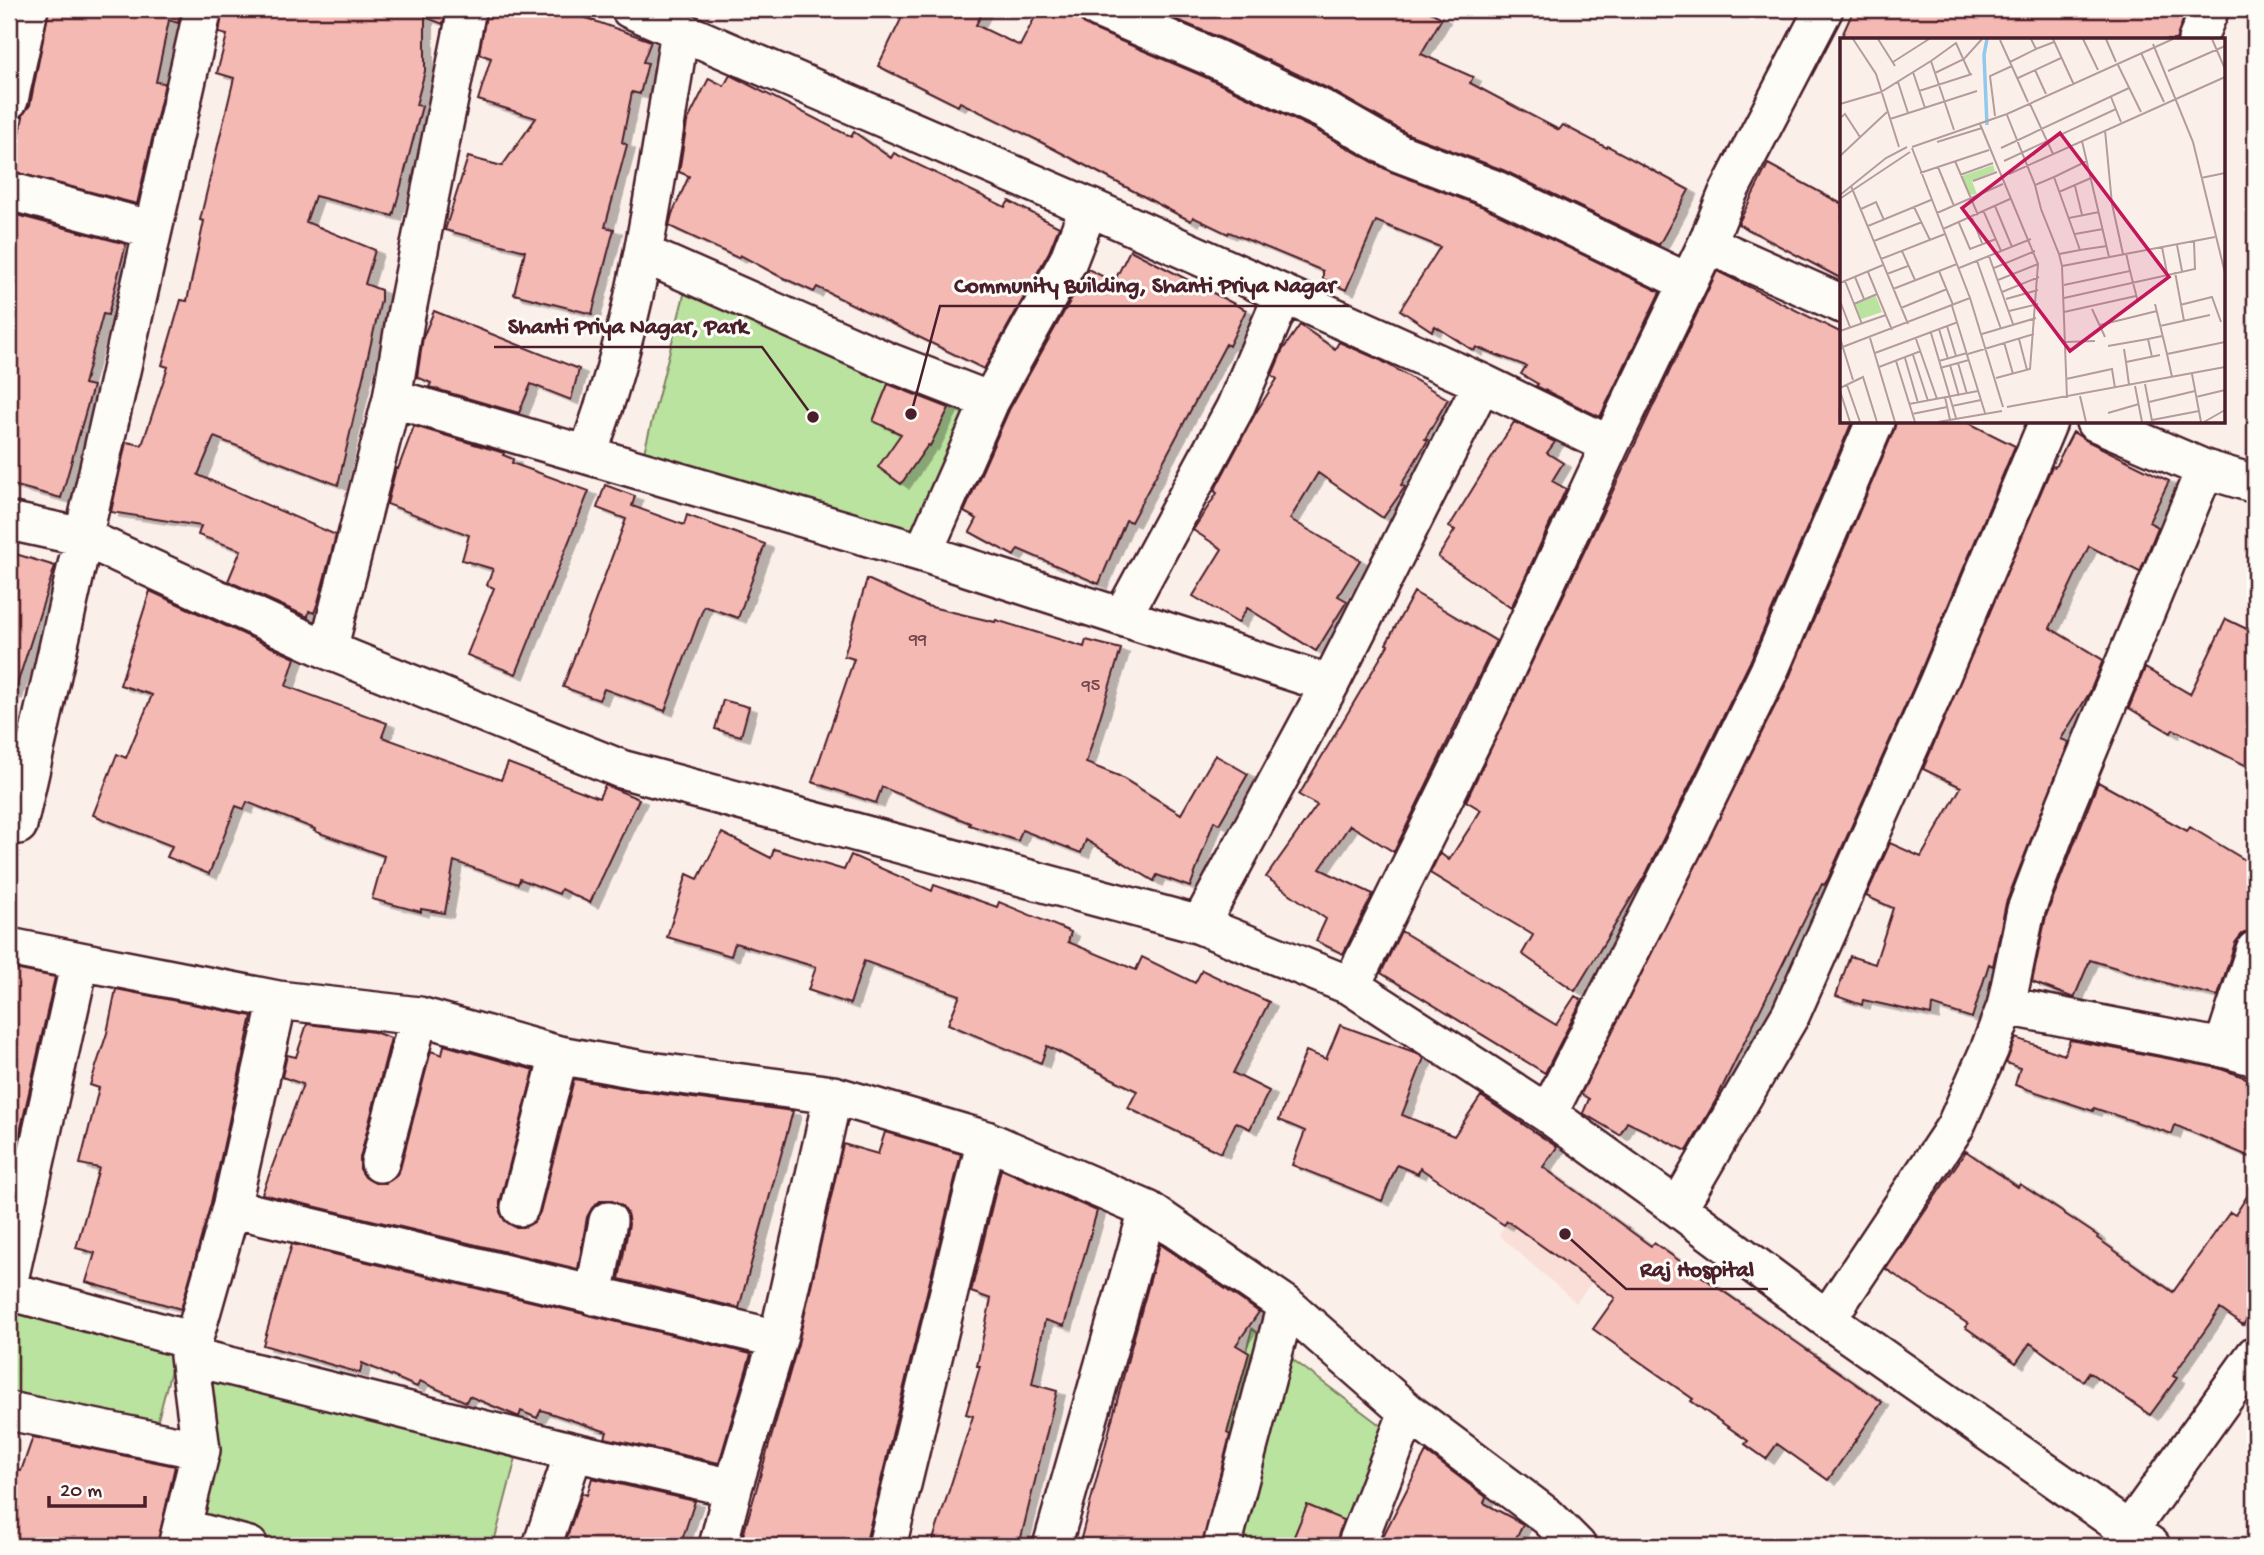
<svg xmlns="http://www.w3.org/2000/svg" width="2264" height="1555" viewBox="0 0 2264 1555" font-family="'Gochi Hand',sans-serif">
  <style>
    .built { fill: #f9dfd8 }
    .green { fill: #b9e39f; stroke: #828165; stroke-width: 2 }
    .building { fill: #f4b9b2; stroke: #4a1f2b; stroke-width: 2; filter: url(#shadow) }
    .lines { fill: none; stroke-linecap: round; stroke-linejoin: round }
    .minor-casing { stroke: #4a1f2b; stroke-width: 42 }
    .minor { stroke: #fdfcf7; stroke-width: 37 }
    .labels { text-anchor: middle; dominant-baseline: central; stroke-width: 6; stroke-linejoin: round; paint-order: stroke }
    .number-label { font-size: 18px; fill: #74464d }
    .inset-river { fill: none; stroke: #8fc9ee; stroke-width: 3.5 }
    .inset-road { fill: none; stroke: #b49c9d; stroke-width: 2 }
    .view { fill: #c2185b; fill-opacity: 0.15; stroke: #c2185b; stroke-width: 3.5 }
    .inset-edge { fill: none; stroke: #4a1f2b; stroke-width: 3.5 }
    .leader { fill: none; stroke: #4a1f2b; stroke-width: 2.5 }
    .callout-dot { fill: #4a1f2b; stroke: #fdfcf7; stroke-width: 2.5 }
    .callout-label { font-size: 23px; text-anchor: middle; font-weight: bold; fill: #4a1f2b; stroke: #fdfcf7; stroke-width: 6; stroke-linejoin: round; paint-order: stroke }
  </style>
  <defs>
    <filter id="shadow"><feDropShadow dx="8" dy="4.5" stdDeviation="0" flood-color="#0004"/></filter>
  </defs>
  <rect width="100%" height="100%" fill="#fbefe9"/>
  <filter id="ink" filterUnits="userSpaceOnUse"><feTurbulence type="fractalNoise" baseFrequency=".0143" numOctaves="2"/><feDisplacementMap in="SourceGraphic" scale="14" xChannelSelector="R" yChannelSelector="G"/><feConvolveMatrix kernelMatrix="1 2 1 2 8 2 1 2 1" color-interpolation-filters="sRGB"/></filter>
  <g filter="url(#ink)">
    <path class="built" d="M1539 1166 1630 1233 1576 1303 1499 1235Z"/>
    <path class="green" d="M685 291 996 428 940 563 643 456Z
      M9 1306 176 1351 155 1431 9 1398Z
      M1252 1329 1384 1428 1337 1546H1194Z
      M211 1374 517 1454 493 1546H208L167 1535Z"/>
    <path class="building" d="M49 9H182L178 23 169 20 156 82 165 83 137 204 11 171 23 117H21L30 105Z
      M223 9H446L443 24 425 17V71L416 105 422 106 393 216 315 196 306 222 375 250 365 284 381 290V300L338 485 214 437 198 475 336 535 318 602 314 613 309 611 308 617 228 581 241 550 198 535 201 526 111 512 126 442 142 445 168 367 162 365 181 300 187 301 204 221 200 220 234 78 217 73 227 35 219 33Z
      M487 9H561L651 41 643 62 648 63 640 94 632 92 622 142 627 145 605 227 614 229 592 314 514 294 525 251 445 230 468 157 502 166 536 118 478 100 491 58 479 54Z
      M906 9H984L976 25 1020 46 1039 9H1077L1081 21 1090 28 1205 77 1312 128 1389 171 1486 208 1660 292 1600 417 1536 386 1538 384 1521 374 1526 366 1476 347 1474 351 1435 326 1432 331 1400 310 1440 247 1376 221 1346 290 1323 279V271L1229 232 1228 234 1193 217 1191 221 1177 214 1037 140 960 102 958 106 878 66Z
      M1151 9H1425L1442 18 1421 54 1473 77 1470 83 1559 130 1563 125 1607 148 1608 146 1689 190 1659 245 1503 170 1408 134 1331 90 1223 39Z
      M1854 9H2187L2176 40H1840Z
      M730 75 851 137 854 132 891 158 894 153 1005 207 1009 201 1059 227 1049 252 984 369 817 287 814 292 779 276 740 255 738 258 669 226 672 214 689 176 679 172 687 122 709 78 724 86Z
      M1768 164 1842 204V279L1738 224Z
      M9 213 126 244 108 315 103 314 84 384 93 386 61 498 9 484Z
      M1130 250 1246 310 1229 346 1226 344 1131 522 1126 520 1099 584 1018 549 1014 556 970 532 977 519 964 512 1009 410 1088 269 1114 282Z
      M1717 271 1842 333V422H1852L1750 662 1647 872 1575 991 1522 954 1533 935 1430 873 1440 853 1449 860 1481 810 1466 801Z
      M434 311 579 369 571 400 531 384 519 413 429 387 431 383 417 377 423 337Z
      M1300 325 1335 349 1339 342 1380 360 1448 399 1425 439 1428 440 1401 485 1405 487 1383 518 1318 473 1290 519 1360 560 1338 596 1347 601 1316 651 1247 608 1238 623 1193 596 1222 549 1193 530 1217 493 1214 491 1255 414 1277 379 1272 375 1282 351Z
      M888 384 949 408 930 446 928 445 901 484 878 467 901 434 873 421Z
      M1514 422 1555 442 1547 453 1563 463 1552 481 1566 489 1511 608 1438 557 1455 530 1449 527Z
      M1896 422H1967L2015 446 1919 675 1828 879 1824 885 1822 884 1716 1100 1687 1151 1627 1122 1620 1135 1583 1113 1589 1099 1581 1094 1788 680 1894 430Z
      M414 426 504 453 503 455 513 459 512 463 589 491 516 674 467 655 494 588 487 585 493 569 462 560 469 535 387 504 396 468 398 469Z
      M2073 432 2087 441 2169 481 2149 522 2158 527 2140 572 2089 546 2050 628 2103 660 2090 692 2061 739 2069 742 2006 903 1993 966 1989 964 1972 1018 1932 1005 1931 1015 1863 1000 1862 1005 1836 996 1850 956 1875 964 1893 908 1866 896 1890 843 1921 857 1961 787 1923 769 2052 466 2055 467Z
      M605 485 635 496 632 506 684 525 687 515 765 544 738 618 704 606 665 711 604 689 599 700 563 687 626 519 597 508Z
      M9 552 55 566 14 694 9 693Z
      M867 579 927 606 995 622 996 620 1084 647 1086 640 1121 649 1086 763 1119 776 1181 814 1215 755 1248 774 1219 824 1214 821 1190 887 1157 875 1154 881 1086 840 1081 853 1022 830 1018 841 969 825 970 823 882 787 876 803 812 782 854 659 844 656Z
      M150 591 295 658 286 686 387 723 382 737 501 780 508 763 599 798 605 785 639 799 590 903 561 889 559 894 520 879 518 884 454 861 445 913 421 909V912L372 899 384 856 314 831 315 829 247 802 244 809 236 806 209 874 167 857 172 846 93 815 117 754 126 758 152 695 120 685Z
      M1414 592 1496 641 1394 852 1350 825 1320 869 1373 894 1343 954 1316 941 1326 919 1266 877 1317 805 1299 795 1388 645 1386 644Z
      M2226 619 2255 633V770L2173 729 2171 733 2129 708 2145 668 2190 694Z
      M723 700 749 707 741 736 715 729Z
      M2098 782 2187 831 2190 827 2255 866V930L2242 934 2235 943 2218 996 2176 986 2090 960 2074 998 2032 982 2046 916Z
      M722 833 771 858 774 849 844 870 851 855 932 891 934 885 997 907 999 902 1071 932 1068 942 1136 970 1142 957 1195 983 1202 970 1269 1002 1233 1073 1269 1091 1250 1129 1236 1122 1221 1153 1128 1108 1137 1091 1047 1046 1041 1063 948 1024 960 995 864 961 850 1004 808 990 816 967 735 943 731 956 667 937 687 874 698 879Z
      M1401 931 1556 1025 1575 996 1582 1000 1545 1073 1381 973Z
      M9 968 55 977 16 1150 9 1149Z
      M116 989 252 1016 211 1203 181 1309 86 1282 95 1253 76 1248 99 1168 80 1164 99 1088 90 1085 107 1033Z
      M307 1024 374 1032 391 1038 360 1158V1169L365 1177 375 1183H386L395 1177 400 1169 431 1051 442 1055 444 1045 534 1070 500 1202V1212L505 1221 515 1227H525L534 1222 540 1212 574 1079 639 1091 793 1111 739 1308 619 1279 629 1224 627 1213 622 1206 612 1201H600L592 1208 587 1217 578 1269 262 1194 303 1084 282 1077 287 1055 296 1057Z
      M1340 1025 1414 1052 1424 1058 1402 1115 1454 1136 1481 1096 1557 1147 1543 1167 1651 1246 1654 1243 1882 1402 1828 1480 1777 1444 1766 1459 1745 1444 1748 1441 1691 1401 1693 1399 1593 1329 1615 1298 1507 1221 1504 1225 1420 1168 1418 1174 1397 1165 1382 1201 1292 1165 1305 1131 1279 1120 1306 1051 1326 1059Z
      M2016 1038 2064 1055 2070 1040 2218 1068 2255 1081V1159L2175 1125 2172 1134 2094 1108 2093 1111 2015 1085 2020 1068 2006 1063Z
      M885 1132 961 1154 865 1546H740L798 1344 843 1144 878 1154Z
      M1966 1151 2018 1187 2020 1184 2098 1236 2097 1238 2173 1292 2230 1212 2235 1215 2255 1184V1307L2243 1325 2220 1309 2173 1376 2177 1378 2150 1415 2089 1372 2083 1381 2030 1343 2016 1363 1965 1327 1968 1324 1886 1269Z
      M1001 1169 1097 1211 1064 1326 1045 1320 1032 1384 1057 1391 1019 1546H931L973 1416 966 1414 980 1366H977L991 1299 971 1292Z
      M292 1244 751 1354 719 1463 605 1438 607 1432 541 1410 537 1418 521 1411 519 1417 517 1416 469 1396 466 1402 420 1381 417 1387 362 1363 360 1373 263 1345Z
      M1160 1244 1259 1312 1236 1345 1249 1353 1227 1433 1230 1435 1202 1546H1079L1129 1355Z
      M33 1437 175 1466 157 1546H9V1467L21 1471Z
      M1426 1452 1486 1497 1484 1503 1523 1524 1512 1546H1378Z
      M592 1478 695 1501 680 1546H564L582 1493 587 1495Z
      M1307 1505 1343 1520 1335 1546H1290Z"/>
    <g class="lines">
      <g class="minor-casing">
        <path id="minor" d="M467 9 405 320 392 398 923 553 1330 684 1482 383
          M630 9 1089 207 1482 383 1610 445
          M1098 9 1214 58 1322 109 1399 153 1494 189 1687 282
          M2197 40 2210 9
          M9 100 29 9
          M9 191 153 230
          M1707 244 1842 304
          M644 254 884 360 990 401
          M392 398 328 650 621 769 1200 925 1330 684
          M2095 422 2205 469 2255 484
          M587 455C639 319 657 174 680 31
          M9 521 83 537 328 650
          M923 553 990 401 1068 261 1089 207
          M1122 617 1235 408 1283 295
          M18 825 203 9
          M1200 925 1351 986 1483 719 1610 445 1707 244 1727 195 1824 9
          M9 947 278 1000 419 1016 559 1055 642 1070 833 1095 986 1140 1148 1210 1286 1305 1408 1412 1548 1517 1577 1546
          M1351 986 1548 1114 1678 1208 1827 1319 2151 1546
          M2006 1006 2223 1048 2255 1057
          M2223 1048 2255 950
          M1548 1114 1685 843 1769 671 1875 422
          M380 1163 419 1016
          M520 1207 559 1055
          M231 1208 778 1339
          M1678 1208 1791 1014 1938 683 2048 422
          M9 1280 80 961
          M9 1291 193 1341
          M594 1296 608 1221
          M1827 1319 1955 1127 1990 1048 2006 1006 2026 910 2066 804 2205 469
          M189 1356 574 1452 733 1488
          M9 1411 201 1450
          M183 1528 249 1546
          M2130 1529 2255 1355
          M177 1546 201 1450 189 1356 231 1208 278 1000
          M542 1546 574 1452
          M718 1546 733 1488 778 1339 833 1095
          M887 1546 986 1140
          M1052 1546 1148 1210
          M1222 1546 1286 1305
          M1356 1546 1408 1412"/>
      </g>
      <use href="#minor" class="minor"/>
    </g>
  </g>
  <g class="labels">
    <g class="number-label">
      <text x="918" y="640">99</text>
      <text x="1091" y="686">95</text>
    </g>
  </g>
  <g transform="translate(1840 38)">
    <rect width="385" height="385" fill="#fbefe9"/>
    <path d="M153 127 155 133 132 143 137 156 130 157 122 138ZM35 256 42 274 21 281 14 265Z" fill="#b9e39f"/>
    <path class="inset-river" d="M147 87 144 17 147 1"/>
    <path class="inset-road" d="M13 1 36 36 59 109M38 1 55 28M191 1 196 11 214 4M213 1 234 47M243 1 258 32M266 1 276 24M372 1 385 31M160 2 188 64M313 6 353 104 385 235M301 15 324 64M91 23 116 5 130 36M53 24 89 1M170 24 196 11M278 27 301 74M195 32 206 56M328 33 385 8M73 34 85 70M95 35 124 21 142 1M178 40 221 20M58 44 68 75M79 53 132 36M271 59 281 84M0 66 41 54 91 23 114 92M190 66 213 116M167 77 195 147M155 78 150 38 172 28M0 80 5 76 20 99M50 81 137 53M140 86 198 226 190 331 156 340M265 92 272 166 283 216M242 103 269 219M97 104 142 90M72 109 167 76 333 1M72 110 130 260 163 369M161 110 289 50M0 118 47 74M115 123 138 177M164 123 276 71M247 123 214 139 240 212 267 208M98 129 114 168M80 135 149 112M169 136 385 39M120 137 153 125M214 139 195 147 201 171 219 216 240 212M361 140 385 135M133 143 157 134M11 148 68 286M235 148 242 177M219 154 251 140M0 157 46 120 67 109M1 160 70 114M155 168 172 209M74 169 90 202M21 171 36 164 44 182M143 172 161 213M97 175 163 146M132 180 142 205M229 180 259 174M119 185 130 211 156 201M28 188 91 162M103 191 170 161M235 196 263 191M34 203 82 184M337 207 342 233M322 209 327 235M62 213 75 242M219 216 222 228 375 199M149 218 173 286M41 221 105 196M137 223 161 291M222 228 227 360M119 230 191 201M154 230 195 213M99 233 113 267M290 233 298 264M28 234 52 292M335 234 344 283M47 236 68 228M15 239 24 261M158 242 198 226M5 243 22 286M0 245 43 227M224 247 290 233 286 215M53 251 117 226M162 254 199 239M224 260 355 231 354 203M166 261 198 252M0 263 10 289M14 266 37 256M315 266 327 316 385 304M340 267 372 259 381 284M112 268 145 375M61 270 107 251M252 271 265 299M169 273 198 266M224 274 296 258M260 287 317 273M107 288 116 318M320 288 370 277M99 291 108 321M0 293 46 277M91 295 116 380M142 296 196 280M0 300 13 342M30 300 55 384M76 301 97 361M179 301 187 332M164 304 173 336M225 304 255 303M268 308 308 301M0 310 130 260M284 311 286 324 320 317M35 315 118 284M128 316 194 296M327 316 332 339M73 317 88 363M312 319 308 301 322 298M65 320 78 365M56 323 75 384M99 323 127 315M286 324 289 347M118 325 127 356M110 327 119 358M39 329 81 313M100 330 129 322M352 336 361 384M226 341 272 331 275 350M305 346 312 383M7 347 20 384M295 348 302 384M0 350 23 339 37 384M0 353 10 384M240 358 246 384M105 359 110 382M356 359 385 352M309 364 355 353M69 366 138 353M112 368 141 362M167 369 385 329M268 375 299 366M72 376 107 369M312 382 359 373M98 384 162 373M364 384 385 372"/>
    <path class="view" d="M220 95 329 239 230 313 122 170Z"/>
    <rect width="385" height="385" class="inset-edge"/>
  </g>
  <path class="leader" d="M911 414L940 306H1349M813 417L762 347H494M1565 1234L1626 1289H1768"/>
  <g class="callout-dot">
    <circle cx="911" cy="414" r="7"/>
    <circle cx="813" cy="417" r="7"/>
    <circle cx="1565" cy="1234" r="7"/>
  </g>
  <g class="callout-label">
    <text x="1145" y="292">Community Building, Shanti Priya Nagar</text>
    <text x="628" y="333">Shanti Priya Nagar, Park</text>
    <text x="1697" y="1276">Raj Hospital</text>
  </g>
  <rect width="2264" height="1555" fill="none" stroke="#fdfcf7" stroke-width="35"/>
  <rect x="18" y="18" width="2229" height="1520" fill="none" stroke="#4a1f2b" stroke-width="2.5" filter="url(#ink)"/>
  <path d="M49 1496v10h96v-10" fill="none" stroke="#4a1f2b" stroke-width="3.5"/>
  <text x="60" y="1496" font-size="21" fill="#4a1f2b" stroke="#fdfcf7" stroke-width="5" paint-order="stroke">20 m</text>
</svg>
